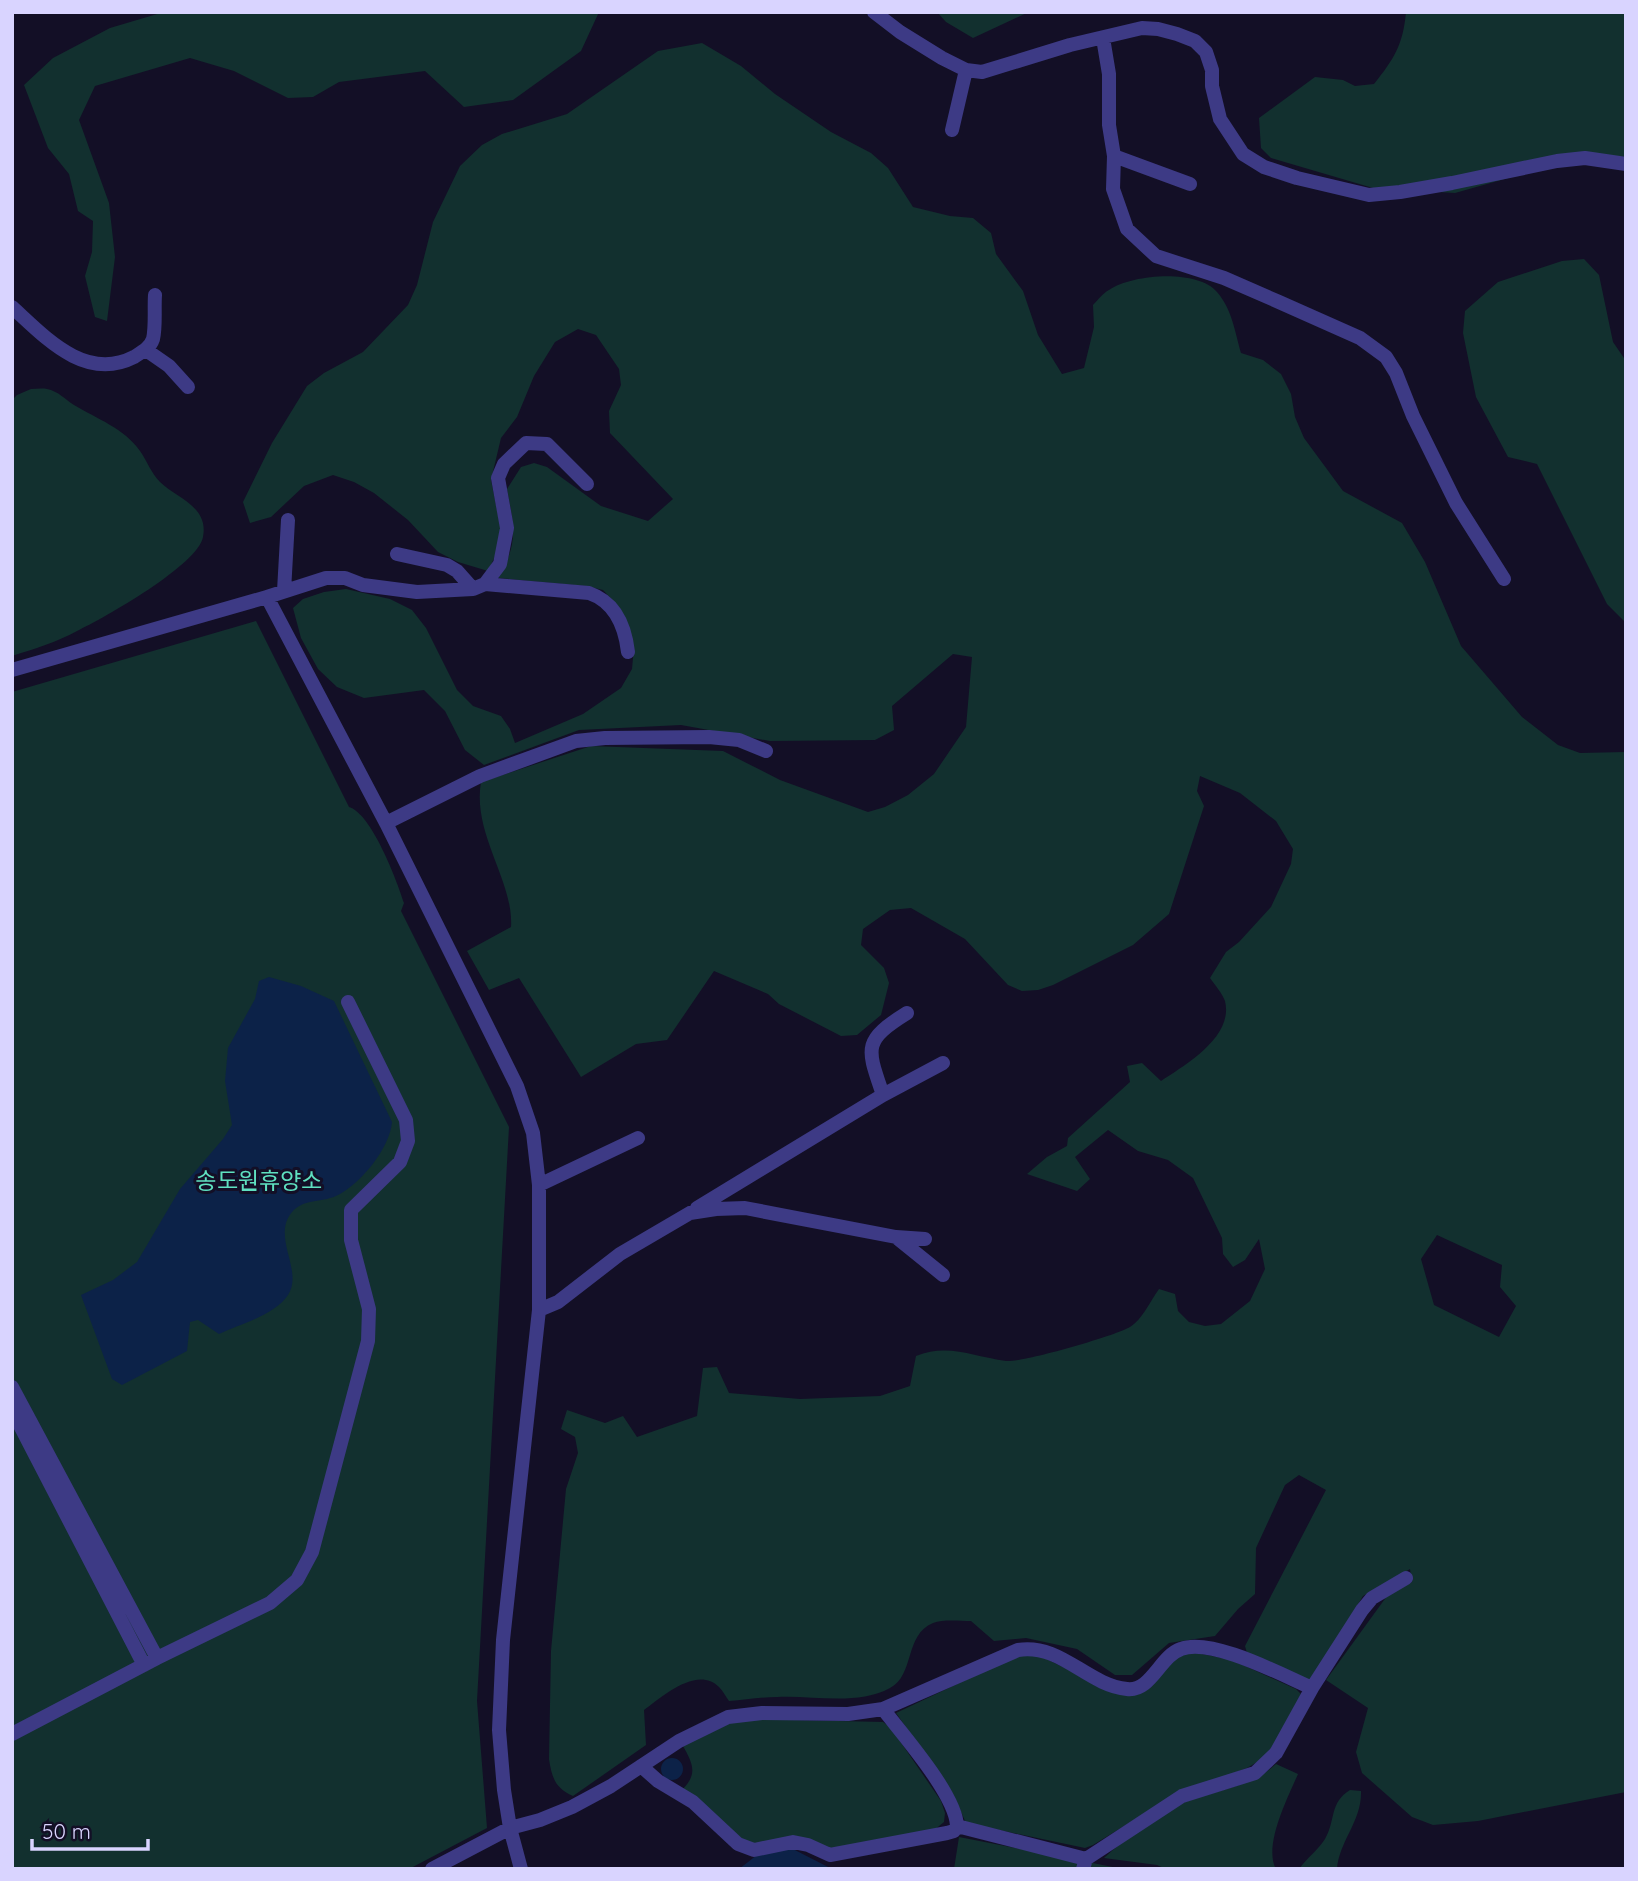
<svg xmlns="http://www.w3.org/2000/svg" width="1638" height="1881" viewBox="0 0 1638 1881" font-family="Quicksand,'Noto Sans KR',sans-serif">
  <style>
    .green { fill: #12302f; fill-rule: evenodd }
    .water { fill: #0c2248 }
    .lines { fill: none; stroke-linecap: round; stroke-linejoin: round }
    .minor { stroke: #3d3a85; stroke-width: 14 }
    .labels { text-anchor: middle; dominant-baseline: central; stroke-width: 6; stroke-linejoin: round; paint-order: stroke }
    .park-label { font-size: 23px; fill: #5fe0c0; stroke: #130f26 }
  </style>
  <rect width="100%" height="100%" fill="#130f26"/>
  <path class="green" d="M164 12H599L581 51 513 100 464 107 425 71 339 82 313 97 288 98 234 71 190 58 95 86 79 120 109 203 115 257 107 321 95 317 85 276 92 252 93 221 78 211 69 174 48 148 24 85 53 58 110 28Z
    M937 12H1029L973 38 946 22Z
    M1406 12H1626V157L1590 155 1455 193 1373 188 1271 158 1261 148 1259 118 1315 77 1343 80 1355 86 1374 84C1394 59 1403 45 1406 12Z
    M702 43 741 66 775 94 831 132 871 153 888 168 913 207 950 216 973 218 991 233 996 254 1023 291 1038 335 1062 374 1084 368 1094 327 1093 305C1098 300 1103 293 1109 290 1133 274 1197 269 1217 292 1232 309 1235 332 1241 353L1263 360 1281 374 1291 394 1295 417 1304 438 1343 491 1402 523 1425 562 1461 646 1522 717 1558 745 1580 753 1626 752V1792L1478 1821 1433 1825 1412 1817 1362 1773 1356 1752 1368 1708 1326 1680 1387 1596 1412 1582 1410 1569 1363 1596 1314 1677 1308 1680 1247 1653 1245 1646 1326 1490 1299 1475 1285 1485 1256 1548 1255 1594 1238 1609 1215 1636 1169 1643 1132 1675H1115L1077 1649 1026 1638 994 1641 971 1621C960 1621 943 1619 933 1623 904 1635 915 1675 890 1688 857 1706 813 1695 777 1697 761 1697 745 1700 729 1701 726 1697 723 1691 719 1687 697 1665 662 1697 644 1710L646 1745 573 1796C555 1788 552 1778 549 1759L551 1651 566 1489 578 1453 575 1437 561 1429 567 1410 605 1423 623 1416 637 1437 697 1416 703 1368 717 1367 729 1393 800 1399 880 1396 910 1386 916 1356C948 1343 974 1357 1006 1361 1021 1363 1115 1336 1130 1327 1142 1320 1151 1300 1159 1289L1175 1294 1178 1311 1189 1322 1205 1326 1221 1324 1250 1301 1265 1269 1259 1239 1245 1260 1233 1267 1223 1254 1222 1238 1193 1178 1168 1160 1138 1151 1108 1130 1075 1157 1090 1179 1077 1191 1027 1174 1047 1157 1067 1146 1068 1138 1130 1082 1127 1066 1142 1063 1161 1081C1185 1065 1234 1037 1225 1001 1222 993 1215 985 1210 978L1226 952 1239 942 1271 907 1291 864 1293 849 1276 821 1240 793 1200 776 1197 791 1204 806 1169 914 1133 945 1053 985 1038 990 1022 991 1008 985 965 939 911 908 890 910 863 929 861 945 884 968 889 983 881 1015 857 1035 841 1036 779 1004 768 994 714 971 667 1040 636 1044 581 1077 519 978 489 990 467 951 511 927C514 881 472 834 481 782L591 746 723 751 780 780 868 812 885 807 908 795 934 774 966 727 972 657 953 654 892 706 894 730 875 740 770 741 681 725 579 730 484 765 465 750 445 711 424 690 364 698 337 687 318 669 301 638 293 608 303 599 324 592 346 589 390 599 412 610 426 628 457 690 473 706 501 716 510 729 515 743 583 714 621 688 632 669 634 647 618 606 603 590 586 586 498 578C519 543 514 527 507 489L521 467 534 463 547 467 601 506 648 521 673 499 610 433 609 411 621 385 619 369 596 335 578 329 555 342 534 376 517 417 501 438 491 480 501 530 497 552 488 571 458 562 438 552 408 520 374 493 354 482 333 475 304 486 271 517 250 523 243 502 272 443 307 386 324 373 363 352 408 305 417 285 433 222 460 166 482 145 502 134 567 114 658 51ZM1437 1235 1502 1265 1500 1287 1516 1306 1499 1337 1434 1305 1421 1259Z
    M1584 259 1599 275 1613 342 1626 361V623L1607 604 1537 464 1508 457 1476 397 1463 333 1465 311 1498 282 1562 261Z
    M31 389C36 389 42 388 47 389 58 391 66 400 74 405 97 419 124 428 140 451 147 461 151 473 160 482 176 498 209 506 203 537 198 565 104 618 77 631 57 642 34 649 12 656V400L17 395Z
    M256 621 349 807C371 813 397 880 404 903L401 911 509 1127 477 1701 487 1828 409 1869H12V692Z
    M1192 1652 1232 1660 1296 1689 1301 1694 1269 1755 1247 1768 1175 1795 1093 1845 1085 1848 966 1823 952 1792 896 1713 1014 1657 1036 1654 1119 1694 1179 1656Z
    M745 1719 883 1722 891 1728 941 1801 945 1813 944 1822 933 1831 829 1850 759 1845 746 1842 682 1790C698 1774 693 1764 683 1746L733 1721Z
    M1276 1764 1298 1774C1288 1797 1263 1846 1276 1869H1166L1157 1865 1104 1858C1127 1837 1156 1815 1185 1802 1216 1790 1251 1787 1276 1764Z
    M1350 1790 1361 1791C1362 1821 1339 1841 1337 1869H1299C1307 1858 1318 1850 1325 1839 1336 1820 1329 1803 1350 1790Z
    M959 1837 1123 1869H954Z"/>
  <path class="water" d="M269 977 301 986 334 1001 392 1122C390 1148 360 1185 336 1196 320 1203 305 1198 292 1212 271 1237 304 1270 288 1295 275 1315 240 1324 219 1334L198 1320 190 1322 187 1351 122 1385 112 1379 81 1295 113 1280 137 1262 180 1189 223 1139 232 1125 225 1081 228 1048 255 999 259 981Z
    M661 1769a11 11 0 1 1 22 0a11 11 0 1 1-22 0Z
    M789 1847 832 1869H739L757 1855Z"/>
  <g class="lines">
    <path class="minor" d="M874 12 900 32 942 58 966 70 982 72 1070 45 1142 28 1158 29 1177 34 1195 41 1206 52 1212 70V86L1220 119 1243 154 1264 167 1297 178 1369 195 1400 192 1452 183 1557 161 1585 158 1626 164
      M1103 38 1109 74V125L1114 156 1113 189 1127 229 1156 256 1224 278 1279 302 1360 338 1386 357 1396 373 1413 416 1456 503 1504 579
      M952 130 966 70
      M1114 156 1190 184
      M12 307C45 337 85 382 134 357 142 352 150 348 153 339 156 326 154 309 155 295
      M146 350 169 366 188 387
      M397 554 447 565 457 571 473 589
      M485 584 589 593C615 602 625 626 628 652
      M284 591 288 520
      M267 597 326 578H345L363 585 417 592 473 589 485 584 500 564 507 528 498 478 504 464 526 443 547 444 587 484
      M12 670 267 597 386 823 517 1086 533 1133 539 1185V1310L503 1640 499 1730 504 1790 510 1828 521 1869
      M386 823 480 776 576 741 605 738 709 737 739 740 766 751
      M883 1095C867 1048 862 1041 907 1013
      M539 1185 638 1138
      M697 1208 883 1095 943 1063
      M896 1237 925 1239
      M539 1310 558 1302 620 1254 690 1213 716 1209 745 1208 896 1237 943 1275
      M12 1387 157 1658
      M12 1410 144 1665
      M1312 1688 1362 1610 1372 1598 1406 1578
      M883 1709C903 1735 956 1795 957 1826L1086 1859
      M12 1734 157 1658 270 1603 297 1580 312 1552 368 1341 369 1309 351 1240V1210L400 1162 408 1141 406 1120 348 1002
      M641 1766 658 1781 693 1802 738 1844 754 1850 793 1842 808 1845 830 1855 947 1833 954 1831 957 1826
      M432 1869 510 1828 540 1820 572 1807 611 1786 679 1741 728 1717 762 1713 848 1714 883 1709 1018 1650C1061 1643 1087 1685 1127 1689 1151 1692 1160 1656 1181 1649 1211 1637 1282 1675 1312 1688L1276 1753 1255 1773 1182 1796 1086 1859 1083 1869"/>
  </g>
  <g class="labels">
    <g class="park-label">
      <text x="259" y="1180">송도원휴양소</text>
    </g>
  </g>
  <rect width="1638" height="1881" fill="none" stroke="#d9d4ff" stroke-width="28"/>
  <path d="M32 1839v10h116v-10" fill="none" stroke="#d9d4ff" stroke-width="3.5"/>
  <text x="42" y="1839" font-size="21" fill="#d9d4ff" stroke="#130f26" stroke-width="5" paint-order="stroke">50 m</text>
</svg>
